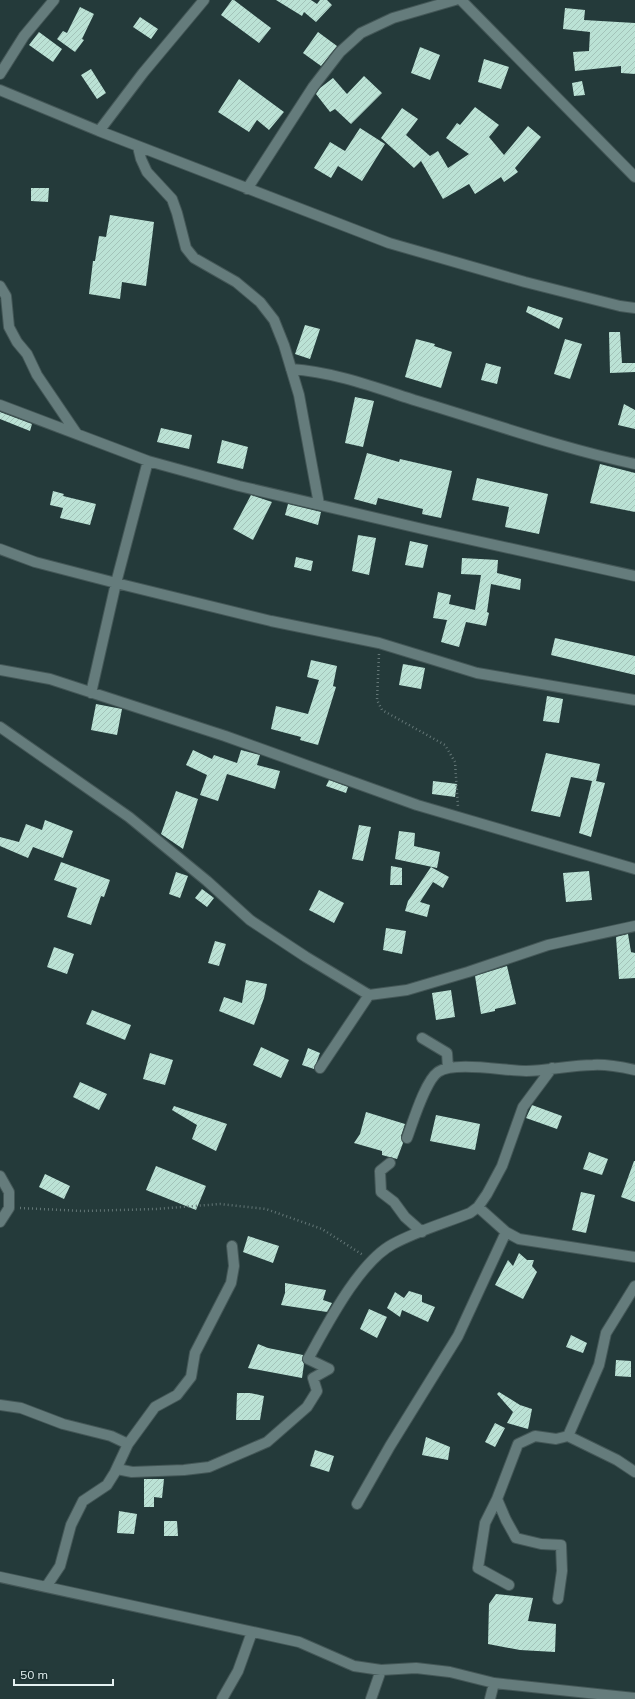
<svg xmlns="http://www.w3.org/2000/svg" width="635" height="1699" viewBox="0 0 635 1699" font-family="Mulish,sans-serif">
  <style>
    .building { fill: url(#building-hatch) }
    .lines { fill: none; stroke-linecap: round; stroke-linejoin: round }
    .street-casing { stroke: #445757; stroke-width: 12 }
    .path { stroke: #637676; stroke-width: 2.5; stroke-dasharray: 1 3; stroke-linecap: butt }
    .street { stroke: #657c7c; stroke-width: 10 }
  </style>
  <defs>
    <pattern id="building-hatch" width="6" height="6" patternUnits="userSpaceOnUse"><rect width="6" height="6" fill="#bbe2d5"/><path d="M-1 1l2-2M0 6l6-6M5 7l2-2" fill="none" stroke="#a3c3b9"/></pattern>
  </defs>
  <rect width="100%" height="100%" fill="#243a3a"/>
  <path class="building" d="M232 0H234L271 28 259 43 221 15Z
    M276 0H311L317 4 320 0H327L332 5 316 22 304 12 302 16Z
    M80 7 94 14 82 39 84 40 75 52 57 39 63 31 67 33Z
    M565 8 585 10 584 20 635 23V74L621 73V66L575 71 573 52 589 51 590 32 563 29Z
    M140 17 158 29 151 39 133 27Z
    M39 32 62 49 53 62 29 45Z
    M318 32 337 46 321 66 303 53Z
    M420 47 440 55 430 80 411 73Z
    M484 59 509 67 501 89 478 82Z
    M91 69 106 93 97 99 81 75Z
    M364 76 382 93 351 124 335 109 330 112 316 94 320 88 333 78 347 94Z
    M239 79 284 112 269 130 257 120 249 132 218 112Z
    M582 81 585 95 574 96 572 83Z
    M475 107 499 125 489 137 504 155 528 126 541 137 515 168 518 172 504 182 501 177 475 194 469 184 443 199 421 161 414 168 381 138 402 108 418 119 406 135 430 156 438 151 448 168 469 154 446 138 457 123 460 125Z
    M360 128 385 144 362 181 338 166 331 178 314 168 330 142 345 151Z
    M31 188H49L48 202 31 201Z
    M110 215 154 222 146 286 122 282 120 299 89 294 93 261H95L99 236 106 237Z
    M528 306 563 318 559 329 526 312Z
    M305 325 320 329 310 359 295 354Z
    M609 332H620L622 363H635V372L610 373Z
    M416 339 435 344 434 346 452 352 441 388 405 377Z
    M565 339 582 344 570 379 554 374Z
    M486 363 501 367 497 384 481 380Z
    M355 397 374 401 363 447 345 443Z
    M624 404 635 410V429L618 425Z
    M0 412 32 424 30 431 0 419Z
    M161 428 192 435 189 449 157 442Z
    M222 440 248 447 243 469 217 463Z
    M367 453 399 462 400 459 452 471 441 518 422 514 423 509 378 498 376 505 354 499Z
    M600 464 635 473V512L590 503Z
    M477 478 548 494 539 534 505 527 509 507 472 500Z
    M53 491 64 494 63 496 96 504 90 525 60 518 63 508 50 505Z
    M251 495 272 502 253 540 233 529Z
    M288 504 321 512 318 525 285 515Z
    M358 535 376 538 369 575 352 571Z
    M410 541 428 545 423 568 405 565Z
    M296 557 313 561 311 571 294 567Z
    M462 558 498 560 497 573 521 579 520 590 491 584 487 612 489 613 486 626 466 622 459 647 441 642 447 620 433 618 438 592 451 595 449 604 475 610 481 575 461 574Z
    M555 638 635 656V675L551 655Z
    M311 660 337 666 333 686 336 687 318 745 300 740 301 737 271 729 276 706 308 714 319 680 307 677Z
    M403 664 425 668 421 689 399 685Z
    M547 696 563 699 559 723 543 721Z
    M96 704 122 709 117 735 91 730Z
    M193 750 212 759 214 755 237 763 241 750 260 755 257 765 280 771 275 789 227 774 218 801 200 795 207 775 186 765Z
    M546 753 600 764 596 781 605 783 591 837 579 833 592 781 571 777 560 817 531 811Z
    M329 780 348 787 346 793 326 786Z
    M433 781 457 784 455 797 432 794Z
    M176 791 198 799 183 849 161 834Z
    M45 820 73 831 63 858 33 847 28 858 0 846V837L19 842 26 824 42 830Z
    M359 825 371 827 363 861 352 859Z
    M399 831 415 833 414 846 440 852 437 868 395 859Z
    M61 862 110 880 104 897 101 896 91 925 67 917 77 888 54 880Z
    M391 866 402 868V885H390Z
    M431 867 449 877 443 888 433 882 420 902 430 905 427 917 405 911 408 901Z
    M589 871 592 900 566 902 563 873Z
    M176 872 188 876 180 898 169 894Z
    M202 889 214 898 207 907 195 898Z
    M319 890 344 903 334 923 309 910Z
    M386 928 406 931 402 954 383 950Z
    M628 934 631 952 635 953V978L619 979 616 937Z
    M215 941 226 944 219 966 208 963Z
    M54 947 74 954 67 974 47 967Z
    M507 966 516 1004 495 1009V1011L481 1014 475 976Z
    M246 980 267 984 264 998 254 1025 219 1011 224 997 242 1003Z
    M451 990 455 1017 436 1020 432 993Z
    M92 1010 131 1025 125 1040 86 1024Z
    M261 1047 289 1060 281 1078 253 1065Z
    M308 1048 320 1053 314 1069 302 1065Z
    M150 1053 173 1060 165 1085 143 1079Z
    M80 1082 107 1094 99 1110 73 1097Z
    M532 1105 562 1116 557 1129 526 1118Z
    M174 1106 227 1124 216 1151 192 1139 197 1125 172 1110Z
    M366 1112 405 1124 401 1136 403 1143 397 1159 382 1155V1151L354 1143 360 1134Z
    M436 1115 480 1124 475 1150 430 1141Z
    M589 1152 608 1159 602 1175 583 1169Z
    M634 1161H635V1202L621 1197Z
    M156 1166 206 1186 196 1210 146 1190Z
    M45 1174 70 1186 64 1199 39 1187Z
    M581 1192 595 1195 586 1233 572 1230Z
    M248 1236 279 1246 273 1263 243 1252Z
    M519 1253 527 1260H534L532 1266 537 1272 523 1299 495 1285 508 1260 513 1266Z
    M285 1283 326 1290 323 1300 332 1303 327 1312 281 1305 285 1293Z
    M409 1291 422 1295V1302L435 1307 428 1322 402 1310 400 1317 387 1308 395 1292 404 1298Z
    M369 1309 387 1317 377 1338 360 1329Z
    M571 1335 587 1343 583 1353 566 1347Z
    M258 1344 268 1348 303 1355 302 1360 304 1364 302 1378 248 1368Z
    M616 1360 631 1361V1377L615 1376Z
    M499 1392 520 1405 532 1409 528 1429 507 1423 513 1412 497 1394Z
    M237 1393H250L264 1396 260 1420H236Z
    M495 1423 505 1428 495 1447 485 1442Z
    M426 1437 450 1447 448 1460 422 1455Z
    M315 1450 334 1456 329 1472 310 1466Z
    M144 1479H164L162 1498 154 1497V1507H144Z
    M119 1511 137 1514 134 1534 117 1533Z
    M164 1521H177L178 1536H164Z
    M496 1594 533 1598 528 1621 556 1624 555 1652 520 1650 488 1644 489 1604Z"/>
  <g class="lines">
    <g class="street-casing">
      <path id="street" d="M461 0 635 177
        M0 74 24 36 54 0
        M0 90 99 131 389 243 525 282 620 306 635 308
        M99 131 143 73 204 0
        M138 147 141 159 147 172 172 199 177 213 186 248 194 258 236 282 260 302 274 320 284 345 299 395 319 504
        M247 189 313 87 340 52 361 33 393 18 455 0
        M0 286 6 296 9 327 17 342 27 354 37 375 77 434
        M291 369C334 372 374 387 414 400 488 422 560 448 635 464
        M0 405 148 461 239 486 427 530 635 576
        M0 549 35 562 116 583 148 461
        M0 670 50 679 225 736 417 805 635 869
        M91 693 116 583 271 621 379 643 477 673 635 700
        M0 727 129 817 207 881 250 920 306 957 369 995 407 990 468 972 548 945 635 926
        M422 1038 447 1053 448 1068
        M320 1068 369 995
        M407 1138C413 1122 425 1081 438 1072 454 1061 505 1071 526 1071 547 1071 571 1065 593 1065 607 1064 621 1067 635 1070
        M390 1163 380 1171 381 1192 394 1202 405 1217 422 1232
        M0 1176 9 1192V1208L0 1222
        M478 1207 506 1232 519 1239 635 1257
        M0 1405 21 1408 63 1424 111 1436 128 1444 114 1474
        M568 1436 617 1460 635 1472
        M128 1444 155 1407 177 1395 191 1377 195 1353 231 1283 234 1266 232 1246
        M497 1499 506 1520 516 1538 541 1544 561 1545 562 1571 558 1599
        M357 1504 390 1446 458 1336 506 1232
        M0 1577 299 1642 354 1666 381 1670 416 1668 450 1672 494 1683 635 1698
        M509 1585 478 1568 485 1523 497 1499 518 1444 535 1436 556 1439 568 1436 599 1365 606 1333 635 1286
        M46 1587 60 1566 71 1525 83 1501 107 1485 117 1469 132 1472 184 1470 209 1467 267 1442 307 1407 317 1391 313 1378 329 1369 308 1359C327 1325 359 1262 393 1244 417 1231 445 1223 470 1213L478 1207 487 1194 502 1166 523 1107 552 1068
        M222 1699 238 1671 252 1632
        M371 1699 381 1670
        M490 1699 494 1683"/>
    </g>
    <path class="path" d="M379 654 377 700 382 710 445 745 455 762 458 807
      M20 1208 83 1211 156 1209 220 1204 266 1209 322 1229 363 1255"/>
    <use href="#street" class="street"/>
  </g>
  <path d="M14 1679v6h99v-6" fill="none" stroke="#e4f1f1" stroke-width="2"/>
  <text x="20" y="1679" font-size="12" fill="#e4f1f1" stroke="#1a2f30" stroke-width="3" paint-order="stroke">50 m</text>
</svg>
